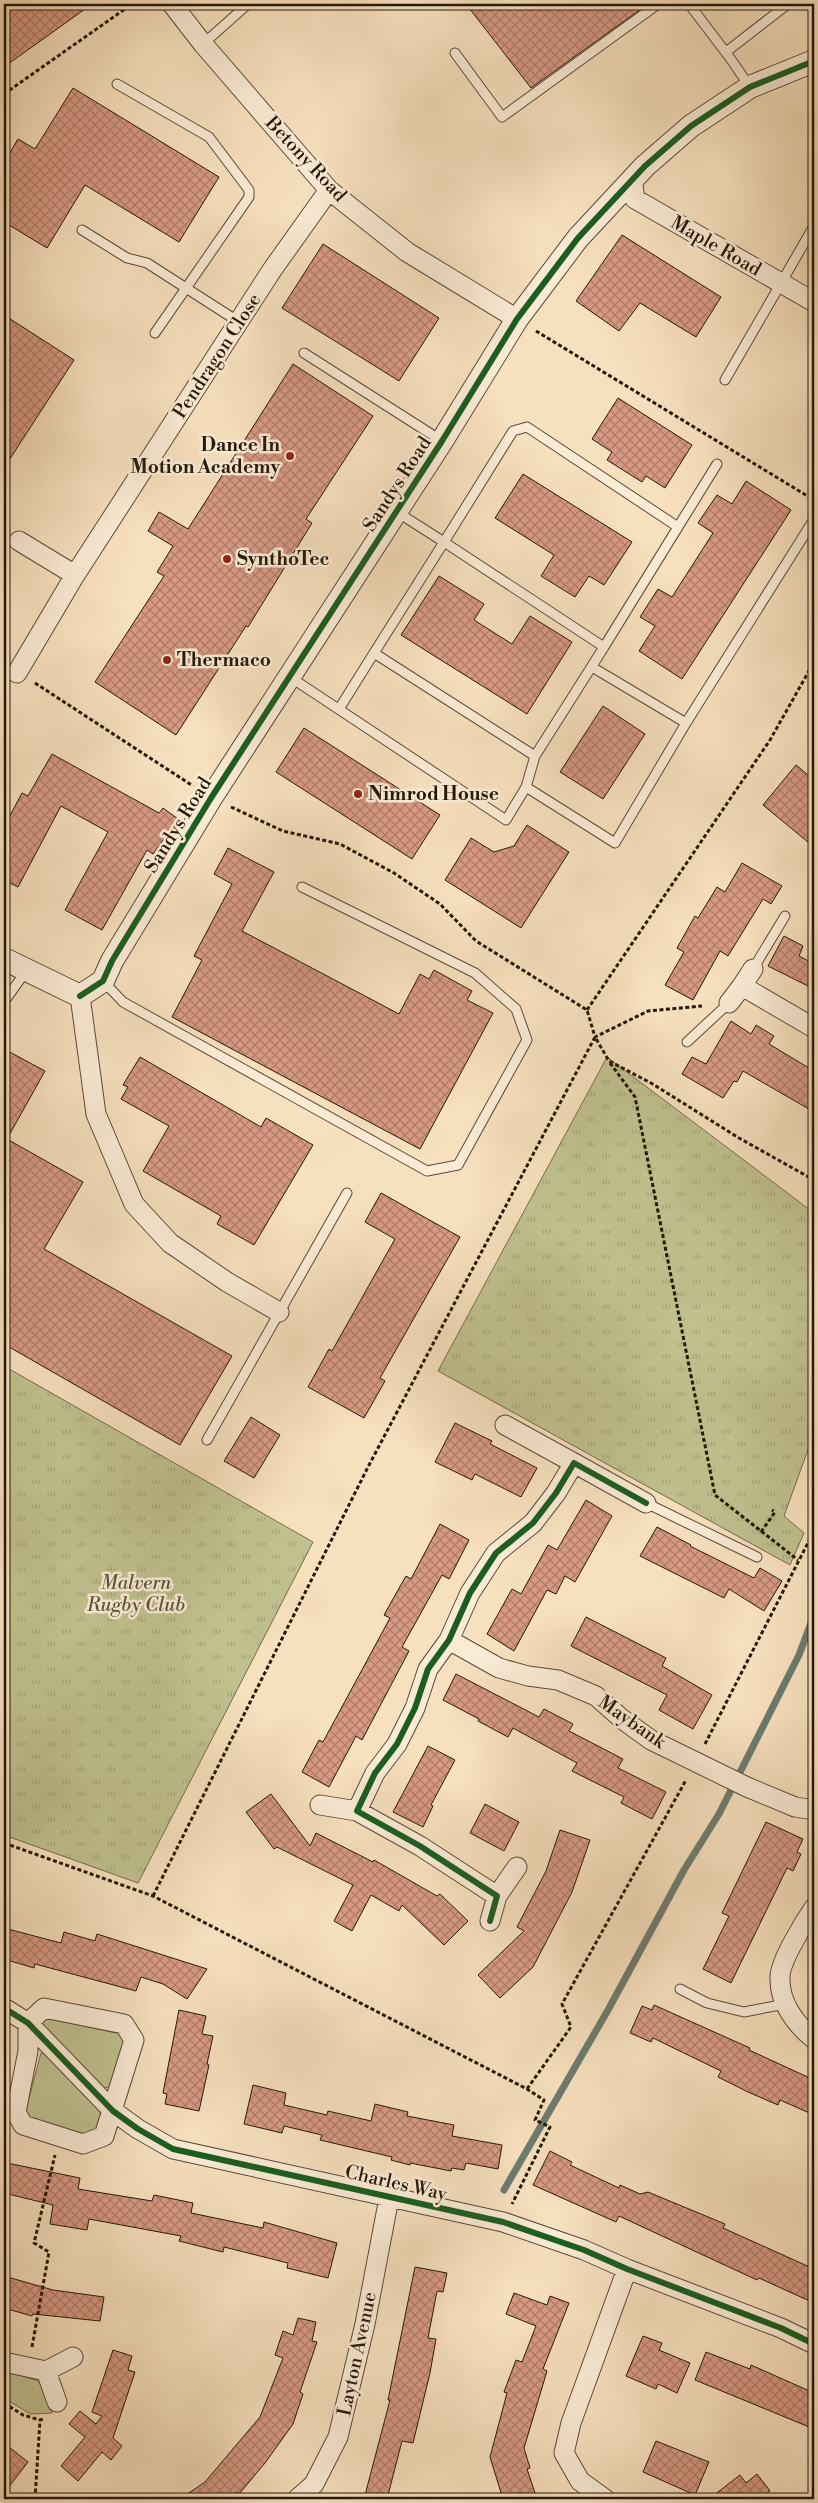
<svg xmlns="http://www.w3.org/2000/svg" width="818" height="2503" viewBox="0 0 818 2503" font-family="'Libre Bodoni',serif">
  <style>
    .grass { fill: #c0c18f; stroke: #726c4c }
    .park { fill: url(#park-tufts); stroke: #726c4c }
    .lines { fill: none; stroke-linecap: round; stroke-linejoin: round }
    .stream { stroke: #6d7b70; stroke-width: 7 }
    .building { fill: url(#building-cross-hatch); stroke: #25180a }
    .service-casing { stroke: #5a4a37; stroke-width: 11 }
    .minor-casing { stroke: #5a4a37; stroke-width: 21 }
    .tertiary-casing { stroke: #5a4a37; stroke-width: 24 }
    .path { stroke: #25180a; stroke-width: 3; stroke-dasharray: 4 2.5; stroke-linecap: butt }
    .service { stroke: #faebd5; stroke-width: 9 }
    .minor { stroke: #faebd5; stroke-width: 19 }
    .tertiary { stroke: #faebd5; stroke-width: 22 }
    .cycleway-casing { stroke: #faebd5; stroke-width: 9 }
    .cycleway { stroke: #1b5e20; stroke-width: 6 }
    .poi-dot { fill: #8f2418; stroke: #faebd5; stroke-width: 2 }
    .labels { text-anchor: middle; dominant-baseline: central; stroke-width: 5; stroke-linejoin: round; paint-order: stroke }
    .street-label { font-size: 19px; fill: #25180a; stroke: #faebd5 }
    .poi-label { font-size: 19px; font-weight: bold; fill: #25180a; stroke: #faebd5; text-anchor: start }
    .park-label { font-size: 19px; font-style: italic; fill: #5b5339; stroke: #faebd5 }
  </style>
  <defs>
    <pattern id="park-tufts" width="24" height="20" patternUnits="userSpaceOnUse" patternTransform="scale(1.25)"><rect width="24" height="20" fill="#c0c18f"/><path d="M3 7l-1-3M5 7V3M7 7l1-3M15 17l-1-3M17 17v-4M19 17l1-3" fill="none" stroke="#a5a57a"/></pattern>
    <pattern id="building-cross-hatch" width="8" height="8" patternUnits="userSpaceOnUse" patternTransform="scale(1.25)"><rect width="8" height="8" fill="#d89984"/><path d="M0 0l8 8M0 8l8-8" fill="none" stroke="#af7c6a"/></pattern>
  </defs>
  <rect width="100%" height="100%" fill="#f7e0be"/>
  <filter id="stains"><feTurbulence type="fractalNoise" baseFrequency=".004" numOctaves="4"/><feColorMatrix values="0 0 0 0 .2 0 0 0 0 .09 0 0 0 0 .02 0 0 0 .5 -.17"/></filter>
  <radialGradient id="worn" r=".72"><stop offset=".6" stop-color="#630" stop-opacity="0"/><stop offset="1" stop-color="#630" stop-opacity=".3"/></radialGradient>
  <path class="grass" d="M46 2018 121 2034 125 2039 113 2086 104 2088 99 2085 41 2025V2020Z
    M41 2053 45 2054 98 2109 102 2116 94 2132 85 2134 34 2122 25 2113Z
    M4 2370 38 2381 48 2398 52 2413 30 2414 4 2398Z"/>
  <path class="park" d="M607 1057 814 1213V1433L784 1516 804 1533 790 1565 438 1371Z
    M4 1366 313 1542 138 1883 4 1835Z"/>
  <g class="lines">
    <path class="stream" d="M504 2190 608 2010 684 1870 719 1814 799 1655 814 1615"/>
  </g>
  <path class="building" d="M4 4H92L4 67Z
    M466 4H648L531 88Z
    M73 88 219 177 179 242 85 185 47 248 4 222V163L18 139 35 149Z
    M622 235 721 297 696 337 640 303 619 331 576 301Z
    M323 244 439 318 399 381 282 308Z
    M4 315 74 360 4 468Z
    M293 364 373 416 306 519 312 523 248 627 246 626 176 735 95 682 164 576 157 572 173 546 148 531 159 512 188 529Z
    M618 398 692 445 665 488 646 476 642 482 607 460 612 452 592 439Z
    M523 474 632 542 604 585 589 576 575 597 541 576 554 555 495 518Z
    M746 481 791 510 682 679 639 651 655 626 640 617 658 589 672 597 713 533 698 523 717 495 732 504Z
    M439 576 484 604 474 620 512 644 530 616 572 642 527 714 401 635Z
    M603 706 645 734 603 799 560 772Z
    M304 728 440 815 412 859 276 772Z
    M52 754 159 813 163 808 178 819 153 854 147 850 102 930 65 910 108 832 61 806 18 887 4 880V827L22 793 28 796Z
    M796 765 814 780V847L763 805Z
    M527 825 569 852 521 928 445 880 471 838 494 852 514 846Z
    M228 848 274 872 242 931 399 1014 420 974 429 979 434 970 472 991 467 1000 493 1013 420 1149 172 1017 202 960 194 956 232 884 214 874Z
    M742 863 782 886 771 904 763 899 728 956 720 951 693 1000 665 985 684 952 677 948 695 916 698 918 717 887 725 892Z
    M784 936 803 946 799 956 814 964V989L768 966Z
    M731 1021 751 1034 756 1025 774 1036 769 1044 814 1071V1112L743 1071 737 1082 734 1081 723 1098 682 1074 692 1057 706 1064Z
    M4 1049 45 1071 7 1139 83 1182 44 1249 232 1356 180 1445 4 1344Z
    M140 1057 261 1127 266 1118 313 1145 254 1245 217 1224 221 1216 143 1171 169 1126 121 1099 128 1087 123 1085Z
    M381 1193 460 1237 380 1378 385 1381 364 1418 308 1387 329 1349 332 1351 395 1239 365 1222Z
    M251 1417 280 1435 254 1478 224 1461Z
    M455 1423 492 1441 490 1444 537 1468 521 1497 475 1474 472 1480 435 1462Z
    M586 1500 612 1516 575 1582 565 1576 556 1594 547 1590 514 1651 487 1634 512 1589 521 1594 548 1545 557 1550Z
    M440 1524 469 1540 449 1579 442 1575 402 1647 409 1651 362 1740 356 1736 329 1787 302 1772 319 1740 323 1742 390 1618 384 1615 406 1576 411 1579Z
    M657 1527 691 1545 690 1546 754 1578 760 1568 782 1581 764 1611 729 1589 724 1598 640 1556Z
    M586 1617 666 1658 662 1666 712 1695 693 1729 659 1710 667 1695 571 1646Z
    M456 1674 539 1717 544 1709 573 1724 569 1731 623 1759 618 1768 666 1792 652 1819 621 1803 624 1797 572 1771 577 1763 513 1728 508 1737 478 1721 479 1719 443 1700Z
    M428 1746 455 1760 431 1805 433 1806 423 1827 393 1812Z
    M271 1794 310 1846 316 1833 373 1862 374 1860 437 1896 440 1894 468 1921 444 1945 402 1905 399 1911 371 1895 352 1931 334 1921 353 1885 277 1847 274 1849 246 1812Z
    M485 1804 519 1822 504 1851 470 1833Z
    M766 1822 803 1839 797 1852 801 1854 793 1871 787 1868 731 1983 703 1969 729 1916 722 1913Z
    M560 1830 590 1840 572 1892 533 1967 500 1998 478 1975 524 1931 517 1927 546 1871Z
    M4 1928 61 1943 64 1932 95 1941 97 1934 207 1969 187 1999 163 1984 141 1977 136 1991 35 1964 34 1968 4 1959Z
    M654 2005 750 2048 749 2050 814 2080V2115L780 2100 778 2105 748 2092 718 2077 721 2071 653 2038 651 2042 630 2033 642 2006 652 2010Z
    M179 2010 206 2016 202 2034 213 2036 207 2064 209 2065 199 2111 165 2104 167 2094 163 2093Z
    M253 2085 286 2093 284 2105 327 2115 328 2111 371 2121 375 2104 408 2112 407 2116 454 2125 452 2136 502 2145 498 2169 466 2163 464 2170 452 2168 451 2171 410 2163V2165L391 2160 392 2157 320 2140 322 2135 284 2126 282 2133 244 2124Z
    M550 2151 572 2162 570 2165 619 2188 620 2185 640 2194 648 2192 725 2224 723 2228 814 2269V2303L759 2278 757 2280 619 2216 616 2222 533 2185Z
    M7 2163 80 2178 78 2189 152 2201 154 2195 193 2203 191 2213 263 2228 264 2222 337 2243 328 2278 287 2268 288 2263 224 2247 223 2252 179 2241 181 2236 89 2219 87 2230 50 2224 53 2205 4 2193V2177Z
    M415 2267 447 2273 443 2292 437 2291 428 2338 436 2339 430 2373 413 2443 402 2441 387 2499H364L390 2400H388Z
    M4 2276 53 2290 104 2297 100 2321 33 2314 32 2316 4 2308Z
    M514 2293 547 2305 550 2296 569 2303 543 2369 547 2371 524 2448 530 2468 527 2469 537 2499H503L490 2457 507 2393 504 2392 516 2360 522 2362 536 2326 506 2314Z
    M298 2318 316 2322 312 2341 317 2342 300 2392 303 2394 293 2424 265 2463 239 2494 237 2492 227 2499H180L205 2482 260 2417 283 2358 275 2355 283 2331 293 2335Z
    M643 2336 662 2343 659 2350 690 2363 677 2393 658 2384 656 2389 626 2376Z
    M113 2350 132 2356 128 2370 135 2372 113 2438 122 2446 111 2460 102 2452 78 2481 61 2466 85 2437 69 2424 80 2411 96 2424 102 2416 92 2412Z
    M706 2352 750 2369 751 2365 814 2393V2429L695 2380Z
    M656 2441 709 2462 695 2495 643 2472Z
    M4 2443 28 2462 4 2493Z
    M757 2474 770 2491 759 2499H709L740 2475 746 2483Z"/>
  <g class="lines">
    <g class="service-casing">
      <path id="service" d="M689 4 730 58 750 87
        M203 44 248 4
        M726 52 788 4
        M455 53 502 117 658 4
        M117 84 209 137 249 190V197L155 333
        M82 230 127 258 147 263 239 322
        M304 353 442 441
        M725 380 814 226
        M397 512 444 542 513 431 527 427 678 527 604 647
        M678 527 717 464
        M290 677 506 820 526 787 535 756 604 647 444 542 374 653
        M339 709 374 653 535 756
        M686 723 813 521
        M526 787 615 843 686 723 592 667
        M753 969 785 916
        M103 981 123 1002 427 1171 458 1165 527 1040 516 1009 475 973 302 887
        M4 1002 26 971
        M687 1042 729 1003
        M207 1440 347 1193
        M646 1503 757 1557
        M680 1989 707 2003 744 2012 785 2004"/>
    </g>
    <g class="minor-casing">
      <path id="minor" d="M172 4 203 44 329 190 407 252 517 319
        M632 179 635 199 814 302
        M19 541 75 575
        M17 673 75 575 272 270 329 190
        M742 986 753 969
        M80 996 96 1114 134 1204 170 1243 227 1282 279 1312
        M729 1003 742 986 814 1028
        M505 1425 574 1463
        M449 1640 499 1668 528 1676 558 1680 596 1696 622 1719 651 1740 747 1787 795 1807 814 1810
        M320 1805 357 1811
        M497 1896 517 1867
        M814 1908C805 1921 780 1961 780 1977 779 2002 795 2024 814 2039
        M490 1921 497 1896 420 1846 357 1811 375 1773 397 1744 415 1708 428 1669 449 1640 470 1593 496 1553 533 1523 556 1493 574 1463 646 1503
        M4 2008 28 2023 113 2111 138 2129 173 2149 503 2222 584 2250 627 2269 781 2328 814 2344
        M44 2008 124 2024 134 2040 104 2136 83 2144 23 2125 16 2112 28 2051V2023Z
        M4 2362 46 2371 57 2402
        M46 2371 73 2357
        M297 2499 314 2484 338 2437 365 2324 389 2198
        M605 2499 580 2481 564 2453 571 2423 627 2269"/>
    </g>
    <g class="tertiary-casing">
      <path id="tertiary" d="M4 959 80 996 103 981 112 961 211 798 442 441 517 319 578 238 645 166 691 126 750 87 814 61"/>
    </g>
    <path class="path" d="M4 94 132 4
      M536 331 814 500
      M35 683 193 786
      M231 807 283 831 340 844 394 873 440 904 476 941 587 1010 595 1037 648 1011 702 1006
      M587 1010 770 740 814 662
      M610 1063 635 1097 715 1495 798 1560
      M761 1532 775 1512 772 1510
      M705 1744 814 1531
      M4 1843 153 1896 527 2089 544 2100 535 2120 550 2127 512 2204
      M153 1896 368 1467 595 1037 609 1061 651 1083 739 1138 814 1180
      M527 2089 571 2027 562 2004 686 1780
      M32 2347 49 2252 34 2243 55 2155
      M4 2403 23 2415 40 2420
      M35 2499 40 2420 44 2419"/>
    <use href="#service" class="service"/>
    <use href="#minor" class="minor"/>
    <use href="#tertiary" class="tertiary"/>
    <g class="cycleway-casing">
      <path id="cycleway" d="M80 996 103 981 112 961 211 798 442 441 517 319 578 238 645 166 691 126 750 87 814 61
        M490 1921 497 1896 420 1846 357 1811 375 1773 397 1744 415 1708 428 1669 449 1640 470 1593 496 1553 533 1523 556 1493 574 1463 646 1503
        M4 2008 28 2023 113 2111 138 2129 173 2149 503 2222 584 2250 627 2269 781 2328 814 2344"/>
    </g>
    <use href="#cycleway" class="cycleway"/>
  </g>
  <g class="poi-dot">
    <circle cx="290" cy="456" r="5"/>
    <circle cx="227" cy="559" r="5"/>
    <circle cx="167" cy="660" r="5"/>
    <circle cx="358" cy="794" r="5"/>
  </g>
  <g class="labels">
    <g class="street-label">
      <text transform="translate(306 159) rotate(47)">Betony Road</text>
      <text transform="translate(716 246) rotate(30)">Maple Road</text>
      <text transform="translate(217 356) rotate(-57)">Pendragon Close</text>
      <text transform="translate(397 484) rotate(-57)">Sandys Road</text>
      <text transform="translate(178 825) rotate(-58)">Sandys Road</text>
      <text transform="translate(632 1722) rotate(35)">Maybank</text>
      <text transform="translate(396 2183) rotate(13)">Charles Way</text>
      <text transform="translate(357 2354) rotate(-78)">Layton Avenue</text>
    </g>
    <g class="poi-label">
      <text x="280" y="445" text-anchor="end">Dance In<tspan x="280" dy="22">Motion Academy</tspan></text>
      <text x="237" y="559">SynthoTec</text>
      <text x="177" y="660">Thermaco</text>
      <text x="368" y="794">Nimrod House</text>
    </g>
    <g class="park-label">
      <text x="136" y="1583">Malvern<tspan x="136" dy="22">Rugby Club</tspan></text>
    </g>
  </g>
  <rect width="818" height="2503" fill="none" stroke="#f7e0be" stroke-width="20"/>
  <rect x="5" y="5" width="808" height="2493" fill="none" stroke="#25180a" stroke-width="2.5"/>
  <rect x="10" y="10" width="798" height="2483" fill="none" stroke="#25180a"/>
  <rect width="100%" height="100%" filter="url(#stains)"/>
  <rect width="100%" height="100%" fill="url(#worn)"/>
</svg>
